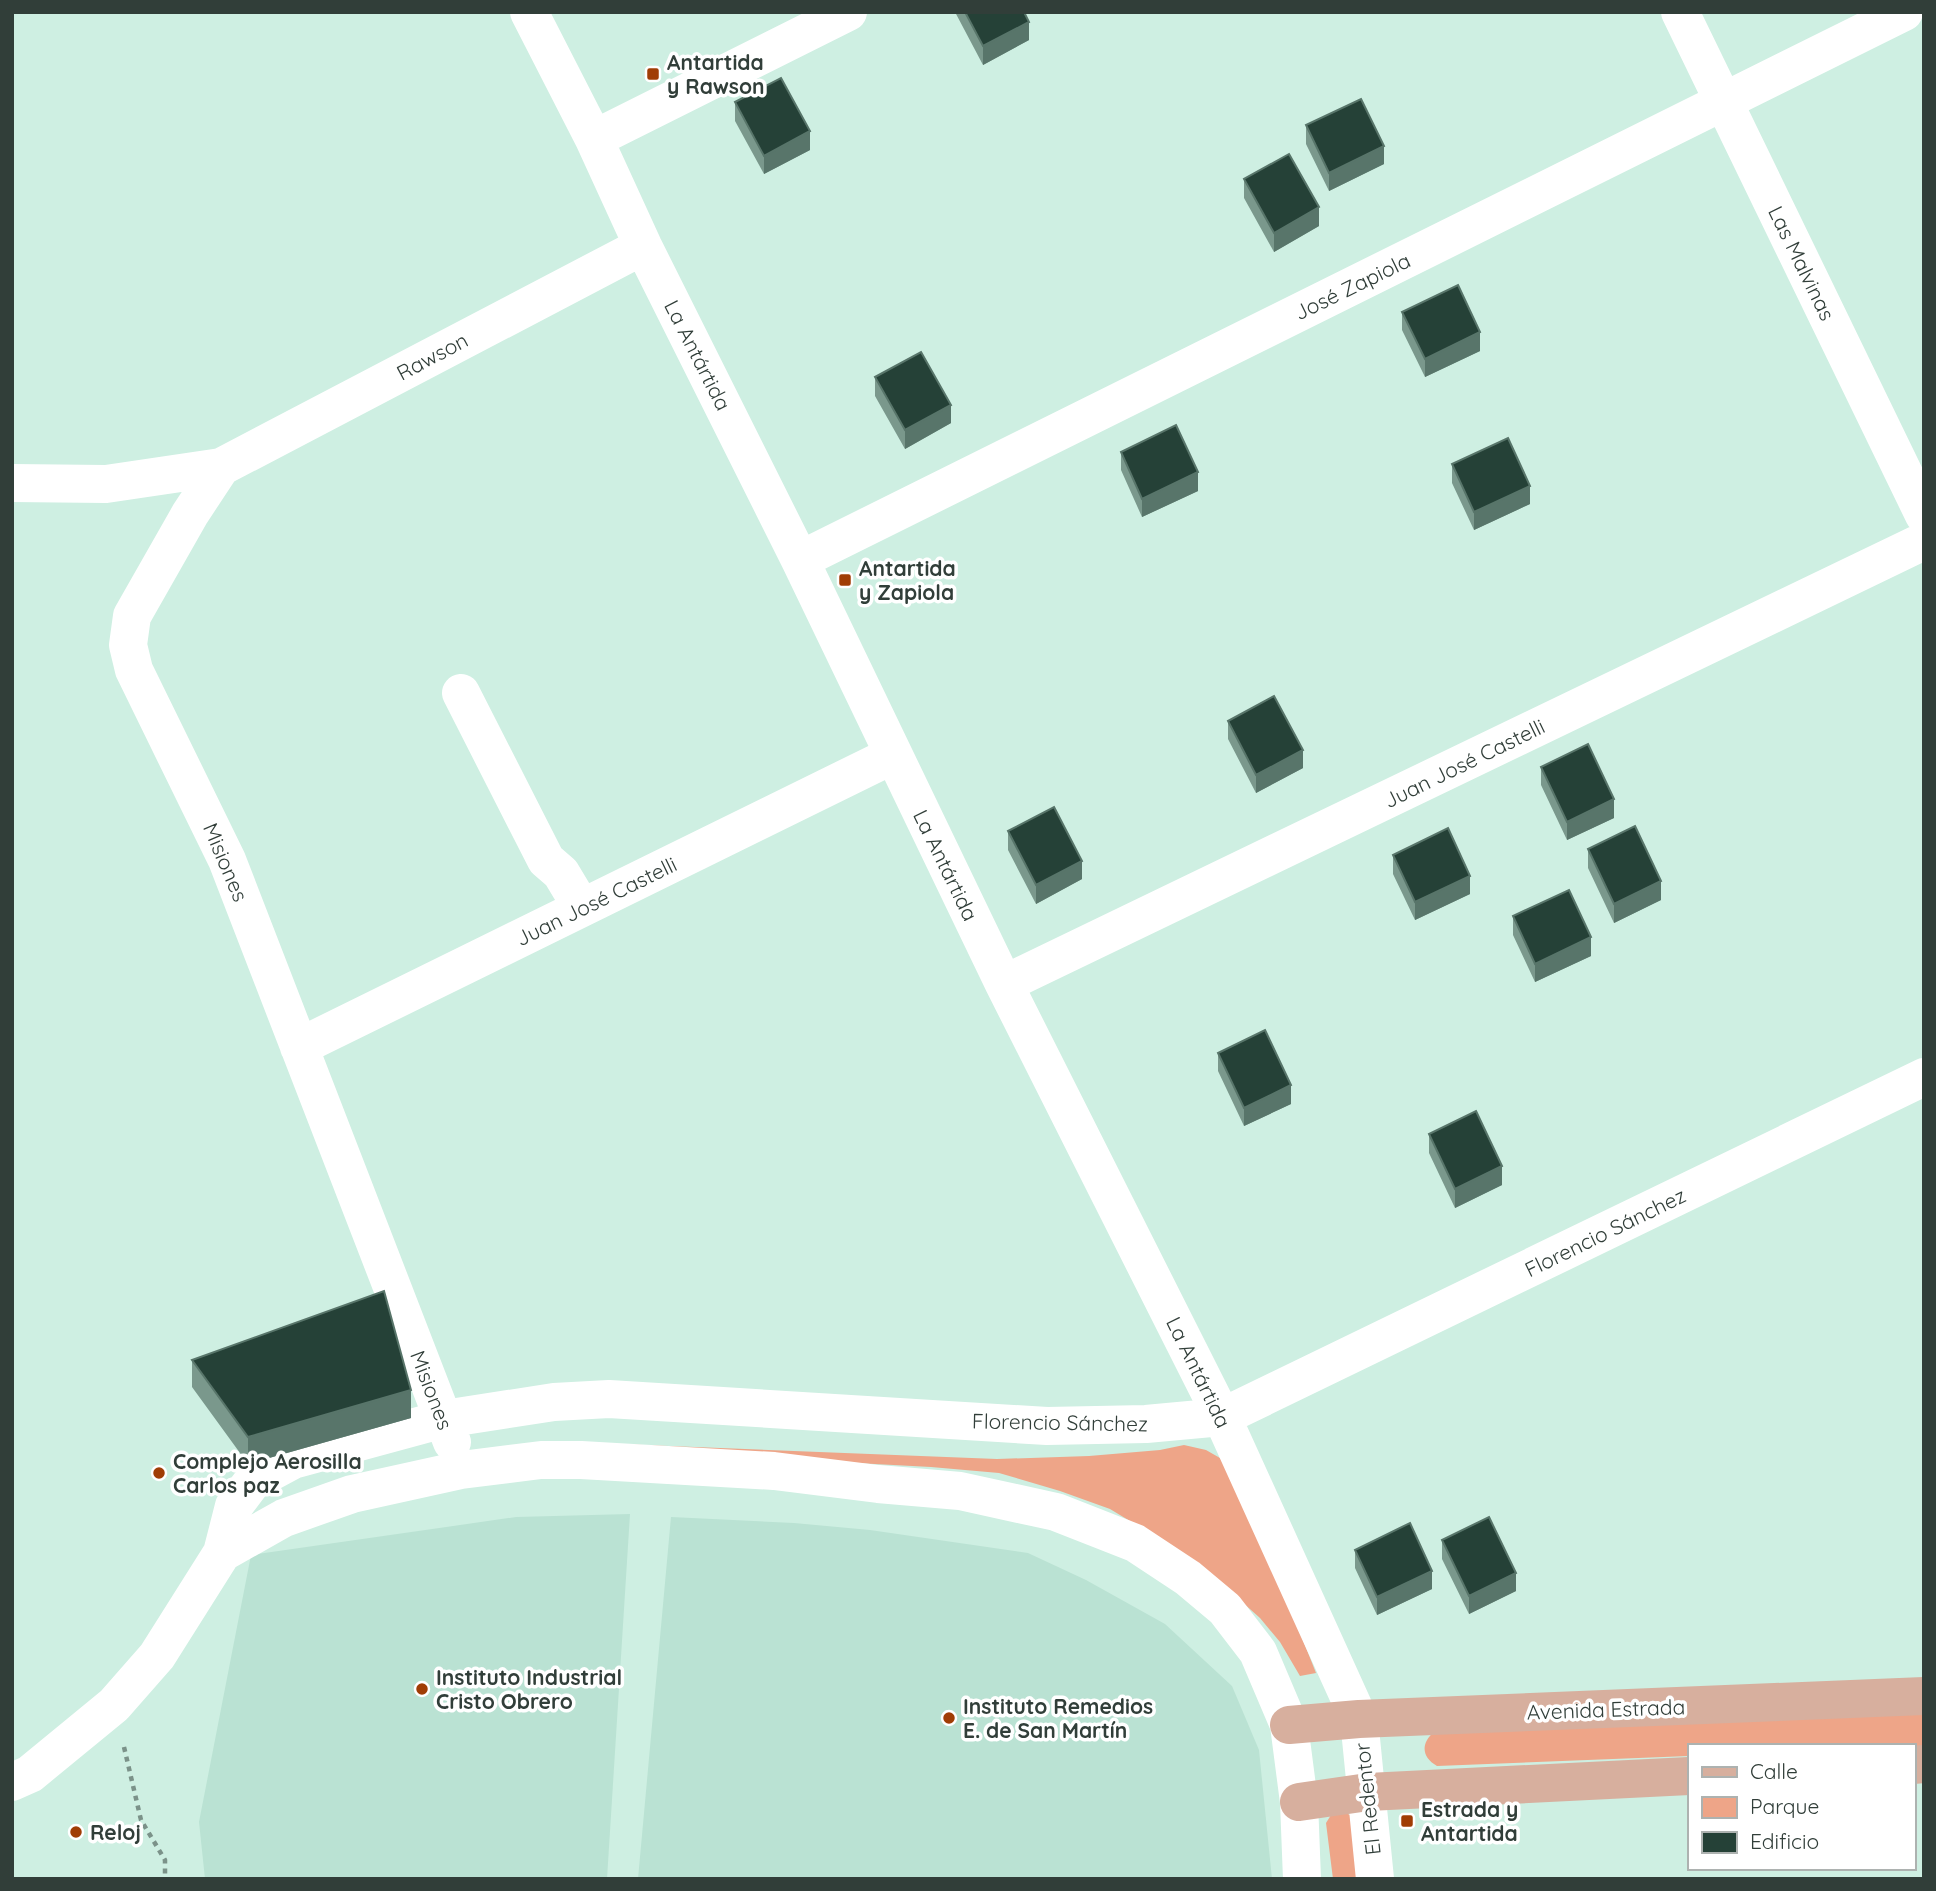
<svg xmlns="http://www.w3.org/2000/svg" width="1936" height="1891" viewBox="0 0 1936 1891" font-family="Quicksand,sans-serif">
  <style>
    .built { fill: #bae2d3 }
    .green { fill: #eea588 }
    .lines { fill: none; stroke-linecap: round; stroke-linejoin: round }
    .path { stroke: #7b9289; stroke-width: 4.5; stroke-dasharray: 5 5; stroke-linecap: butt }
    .minor { stroke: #fff; stroke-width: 38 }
    .major { stroke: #d7af9e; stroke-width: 38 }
    .wall { fill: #7a988c }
    .shaded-wall { fill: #58756a }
    .building { fill: #254137; stroke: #58756a; stroke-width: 2 }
    .poi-dot { fill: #a03d05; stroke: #fff; stroke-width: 2.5 }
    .labels { text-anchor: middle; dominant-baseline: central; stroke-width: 7; stroke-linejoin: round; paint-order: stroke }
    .poi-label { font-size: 21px; font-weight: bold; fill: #313e39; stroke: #fff; text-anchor: start }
    .street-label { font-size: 21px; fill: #313e39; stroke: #fff }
  </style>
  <rect width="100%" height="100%" fill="#ceefe2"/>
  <path class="built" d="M630 1514 607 1879H205L199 1822 251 1555 516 1517Z
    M671 1517 794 1523 870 1530 1028 1553 1086 1580 1165 1624 1232 1686 1259 1750 1272 1879H638Z"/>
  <path class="green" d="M593 1443 997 1459 1089 1456 1160 1450 1184 1445 1206 1450 1227 1462 1242 1486 1316 1673 1300 1676 1280 1642 1260 1618 1214 1577 1168 1544 1110 1509 1060 1491 999 1473 931 1467 597 1449Z
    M1924 1712V1747L1689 1746V1756L1437 1766C1421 1757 1421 1743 1434 1732Z
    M1346 1813 1350 1815 1360 1879H1333L1326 1823 1331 1815Z"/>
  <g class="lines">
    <path class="path" d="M124 1747 141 1820 165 1860V1879"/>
    <path class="minor" d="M529 12 594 139 643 246 800 560 1004 984 1222 1417 1359 1719 1375 1879
      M1680 12 1924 515
      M594 139 848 12
      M221 467 643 246
      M12 483 106 484 221 467 190 514 132 616 128 645 134 670 227 860 452 1442
      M800 560 1904 12
      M461 693 546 860 561 873 582 908
      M1004 984 1924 541
      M299 1047 893 755
      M222 1553 284 1518 352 1494 461 1470 541 1460H581L774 1471 878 1484 960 1491 1056 1512 1135 1543 1188 1578 1225 1609 1258 1652 1289 1725 1299 1802 1302 1879
      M12 1782 30 1774 114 1705 157 1656 222 1553 234 1506 252 1482 293 1460 444 1419 554 1402 609 1399 1047 1426 1146 1424 1222 1417 1924 1077"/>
    <path class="major" d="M1289 1725 1359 1719 1924 1696
      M1913 1765 1924 1764
      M1299 1802 1368 1792 1689 1776"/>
  </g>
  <path class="wall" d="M955 12H1024L1029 40 983 65Z
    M735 102 810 150 764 174 735 121Z
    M1306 125 1384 164 1329 191 1306 144Z
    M1244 179 1319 226 1274 252 1244 198Z
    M1402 312 1480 351 1425 377 1402 330Z
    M875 377 951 423 905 449 875 396Z
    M1121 452 1198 491 1142 517 1121 470Z
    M1452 464 1530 504 1474 530 1452 483Z
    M1228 721 1303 768 1256 793 1228 739Z
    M1541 767 1614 818 1567 840 1541 785Z
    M1008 831 1082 879 1036 904 1008 850Z
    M1588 849 1661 900 1614 923 1588 868Z
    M1393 855 1470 894 1415 920 1393 874Z
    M1513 916 1591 956 1535 982 1513 935Z
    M1218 1053 1291 1104 1244 1126 1218 1071Z
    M1429 1134 1502 1185 1455 1208 1429 1153Z
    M192 1360 411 1418 248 1464 192 1387Z
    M1442 1540 1516 1591 1469 1614 1442 1559Z
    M1355 1550 1432 1589 1377 1615 1355 1568Z"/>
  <path class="shaded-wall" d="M1029 22V40L983 65V46Z
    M810 131V150L764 174V156Z
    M1384 146V164L1329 191V173Z
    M1319 207V226L1274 252V233Z
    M1480 332V351L1425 377V359Z
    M951 405V423L905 449V430Z
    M1198 472V491L1142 517V499Z
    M1530 486V504L1474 530V512Z
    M1303 750V768L1256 793V775Z
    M1614 799V818L1567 840V822Z
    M1082 861V879L1036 904V885Z
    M1470 876V894L1415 920V902Z
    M1661 881V900L1614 923V904Z
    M1591 937V956L1535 982V964Z
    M1291 1085V1104L1244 1126V1108Z
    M1502 1166V1185L1455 1208V1189Z
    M411 1390V1418L248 1464V1437Z
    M1432 1571V1589L1377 1615V1597Z
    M1516 1573V1591L1469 1614V1596Z"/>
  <path class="building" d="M965 12H1024L1029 22 983 46Z
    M781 78 810 131 764 156 735 102Z
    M1361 99 1384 146 1329 173 1306 125Z
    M1289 154 1319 207 1274 233 1244 179Z
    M1458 285 1480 332 1425 359 1402 312Z
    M921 352 951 405 905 430 875 377Z
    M1176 425 1198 472 1142 499 1121 452Z
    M1508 438 1530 486 1474 512 1452 464Z
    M1274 696 1303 750 1256 775 1228 721Z
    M1588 744 1614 799 1567 822 1541 767Z
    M1054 807 1082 861 1036 885 1008 831Z
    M1635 826 1661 881 1614 904 1588 849Z
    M1448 828 1470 876 1415 902 1393 855Z
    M1569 890 1591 937 1535 964 1513 916Z
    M1265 1030 1291 1085 1244 1108 1218 1053Z
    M1476 1111 1502 1166 1455 1189 1429 1134Z
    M384 1291 411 1390 248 1437 192 1360Z
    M1489 1517 1516 1573 1469 1596 1442 1540Z
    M1410 1523 1432 1571 1377 1597 1355 1550Z"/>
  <g class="poi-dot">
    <rect x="646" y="67" width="14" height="14" rx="3.5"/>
    <rect x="838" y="573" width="14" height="14" rx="3.5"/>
    <circle cx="159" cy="1473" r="7"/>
    <circle cx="422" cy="1689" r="7"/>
    <circle cx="949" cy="1718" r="7"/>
    <rect x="1400" y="1814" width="14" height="14" rx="3.5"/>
    <circle cx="76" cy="1832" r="7"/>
  </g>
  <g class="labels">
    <g class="poi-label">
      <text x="667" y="62">Antartida<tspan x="667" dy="24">y Rawson</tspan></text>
      <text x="859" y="568">Antartida<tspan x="859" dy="24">y Zapiola</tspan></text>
      <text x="173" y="1461">Complejo Aerosilla<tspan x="173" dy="24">Carlos paz</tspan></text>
      <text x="436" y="1677">Instituto Industrial<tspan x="436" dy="24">Cristo Obrero</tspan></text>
      <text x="963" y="1706">Instituto Remedios<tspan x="963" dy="24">E. de San Martín</tspan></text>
      <text x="1421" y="1809">Estrada y<tspan x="1421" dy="24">Antartida</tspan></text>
      <text x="90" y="1832">Reloj</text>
    </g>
    <g class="street-label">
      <text transform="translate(1802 263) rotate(64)">Las Malvinas</text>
      <text transform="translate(1352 286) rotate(-26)">José Zapiola</text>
      <text transform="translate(698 355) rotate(63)">La Antártida</text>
      <text transform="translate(432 356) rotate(-28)">Rawson</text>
      <text transform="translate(1464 763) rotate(-26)">Juan José Castelli</text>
      <text transform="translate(226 862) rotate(67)">Misiones</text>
      <text transform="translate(946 865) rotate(64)">La Antártida</text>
      <text transform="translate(596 901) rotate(-26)">Juan José Castelli</text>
      <text transform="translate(1605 1232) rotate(-26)">Florencio Sánchez</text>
      <text transform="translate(1199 1372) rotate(64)">La Antártida</text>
      <text transform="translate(432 1390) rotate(69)">Misiones</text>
      <text transform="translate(1060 1422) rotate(1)">Florencio Sánchez</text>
      <text transform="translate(1606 1709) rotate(-2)">Avenida Estrada</text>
      <text transform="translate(1367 1799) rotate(-96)">El Redentor</text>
    </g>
  </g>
  <rect width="1936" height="1891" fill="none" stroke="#313e39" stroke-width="28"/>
  <rect x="1688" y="1744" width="228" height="126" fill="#ffffff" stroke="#adb2b0" stroke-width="2"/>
  <rect x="1702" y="1767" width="35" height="10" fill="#d7af9e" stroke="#adb2b0" stroke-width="2"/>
  <text x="1750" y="1779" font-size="21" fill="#313e39">Calle</text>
  <rect x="1702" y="1797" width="35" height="21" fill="#eea588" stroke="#adb2b0" stroke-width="2"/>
  <text x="1750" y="1814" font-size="21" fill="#313e39">Parque</text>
  <rect x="1702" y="1832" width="35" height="21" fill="#254137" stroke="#adb2b0" stroke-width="2"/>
  <text x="1750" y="1849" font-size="21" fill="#313e39">Edificio</text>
</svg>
